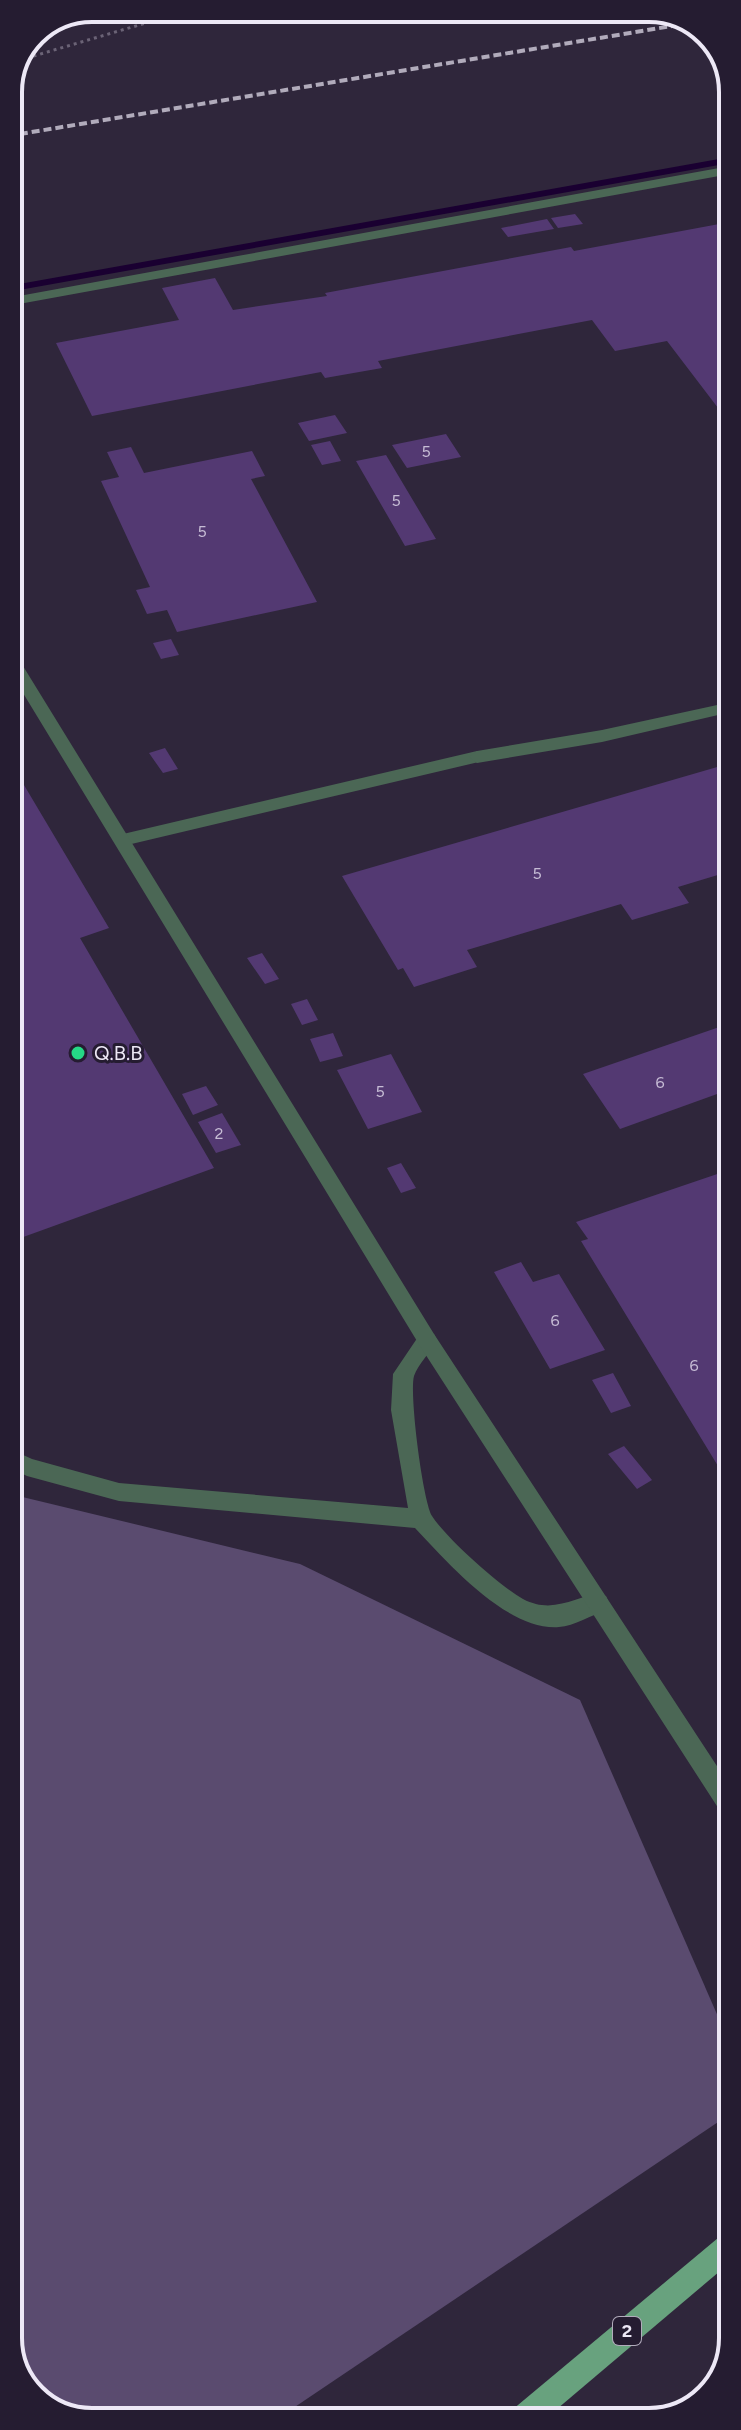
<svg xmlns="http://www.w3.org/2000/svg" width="741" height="2430" viewBox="0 0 741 2430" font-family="Figtree,sans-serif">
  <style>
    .green { fill: #5a4b6f }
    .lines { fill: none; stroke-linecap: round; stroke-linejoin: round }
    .stream { fill: #1a0031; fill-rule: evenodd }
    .building { fill: #533972 }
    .path { stroke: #6b6376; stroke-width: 3; stroke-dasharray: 3 4; stroke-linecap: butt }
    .minor { fill: #4b6755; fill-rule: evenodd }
    .tertiary { fill: #4b6755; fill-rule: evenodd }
    .primary { fill: #68a27e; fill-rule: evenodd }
    .rail { stroke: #b1abbb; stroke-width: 4; stroke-dasharray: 8 4; stroke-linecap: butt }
    .poi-dot { fill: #25d886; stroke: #251c31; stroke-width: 3 }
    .labels { text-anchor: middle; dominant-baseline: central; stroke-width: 6; stroke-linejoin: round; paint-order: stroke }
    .number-label { font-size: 16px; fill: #c6bcd5 }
    .shield { fill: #251c31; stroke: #b1abbb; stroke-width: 2 }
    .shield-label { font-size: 18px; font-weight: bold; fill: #ede8f6 }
    .poi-label { font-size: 20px; fill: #ede8f6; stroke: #251c31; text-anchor: start }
    .rim { fill: none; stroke: #ede8f6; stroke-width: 4 }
  </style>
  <rect width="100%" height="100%" fill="#2f263b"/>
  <path class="green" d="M10 1494 300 1564 580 1700 733 2051V2112L274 2421 86 2422 37 2402 11 2360Z"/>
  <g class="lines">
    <path class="stream" d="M730 157V163L8 292V286Z"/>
  </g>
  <path class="building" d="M575 214 583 224 558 228 551 218Z
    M547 219 554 229 508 237 501 228Z
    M730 222 731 425 667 341 615 351 592 320 378 361 382 368 325 378 321 372 92 416 56 343 179 320 162 288 215 278 233 310 327 296 325 293 571 247 574 251Z
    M335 415 347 433 309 441 298 423Z
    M446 434 461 457 407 468 392 445Z
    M330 441 341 461 322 465 311 445Z
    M131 447 144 473 252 451 265 476 251 479 317 602 177 632 167 610 147 614 136 590 150 587 101 481 119 477 107 452Z
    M386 455 436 539 405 546 356 461Z
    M171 639 179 655 161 659 153 643Z
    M165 748 178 769 163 773 149 753Z
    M731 763V871L678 887 689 903 632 920 621 904 467 950 477 967 414 987 403 968 398 970 342 876Z
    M21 780 109 928 80 938 214 1168 15 1240 12 1233 9 1234V783Z
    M262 953 279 979 265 984 247 958Z
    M307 999 318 1020 302 1025 291 1004Z
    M731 1023V1089L620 1129 583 1074Z
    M333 1033 343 1056 320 1062 310 1039Z
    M391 1054 422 1112 368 1129 337 1070Z
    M206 1086 218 1105 193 1115 182 1094Z
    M222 1113 241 1145 216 1153 198 1122Z
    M401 1163 416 1188 401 1193 387 1168Z
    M732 1169V1489L581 1241 588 1239 576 1222Z
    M521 1262 533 1282 559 1274 605 1350 550 1369 494 1272Z
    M613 1373 631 1406 611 1413 592 1380Z
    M624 1446 652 1480 637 1489 608 1454Z"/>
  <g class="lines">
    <path class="path" d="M20 60 197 8"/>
    <path class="minor" d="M730 166V174L8 306V298Z
      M477 751 485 757 483 761 123 846 114 840 123 834Z
      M427 1332 434 1334 437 1340C431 1352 418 1364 414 1376 409 1394 423 1501 432 1516 446 1538 501 1587 523 1599 559 1618 584 1588 606 1596L609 1603 606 1610C592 1615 574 1626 559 1627 507 1631 448 1563 415 1528L119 1501 27 1476 10 1468V1449L32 1459 119 1483 408 1508 391 1410 393 1374 420 1334Z"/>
    <path class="tertiary" d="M9 652 15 653 434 1334 732 1789V1820L724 1817 420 1346 9 670Z
      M731 702V712L602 742 477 763 469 757 477 751 602 730Z"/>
    <path class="primary" d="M733 2229V2260L544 2420H508L512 2410 724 2233Z"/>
    <path class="rail" d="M8 136 690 23"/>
  </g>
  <circle class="poi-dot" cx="78" cy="1053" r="8"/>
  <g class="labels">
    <g class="number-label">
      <text x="426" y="451">5</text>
      <text x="396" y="500">5</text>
      <text x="202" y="531">5</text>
      <text x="537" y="873">5</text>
      <text x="660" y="1082">6</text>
      <text x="380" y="1091">5</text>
      <text x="219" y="1133">2</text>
      <text x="555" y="1320">6</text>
      <text x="694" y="1365">6</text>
    </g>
    <rect class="shield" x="613" y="2317" width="28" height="28" rx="6"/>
    <g class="shield-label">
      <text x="627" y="2331">2</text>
    </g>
    <g class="poi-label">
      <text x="94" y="1053">Q.B.B</text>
    </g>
  </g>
  <path d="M0 0H741V2430H0ZM92 22H649A70 70 0 0 1 719 92V2338A70 70 0 0 1 649 2408H92A70 70 0 0 1 22 2338V92A70 70 0 0 1 92 22Z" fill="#251c31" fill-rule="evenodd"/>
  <path class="rim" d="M92 22H649A70 70 0 0 1 719 92V2338A70 70 0 0 1 649 2408H92A70 70 0 0 1 22 2338V92A70 70 0 0 1 92 22Z"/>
</svg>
